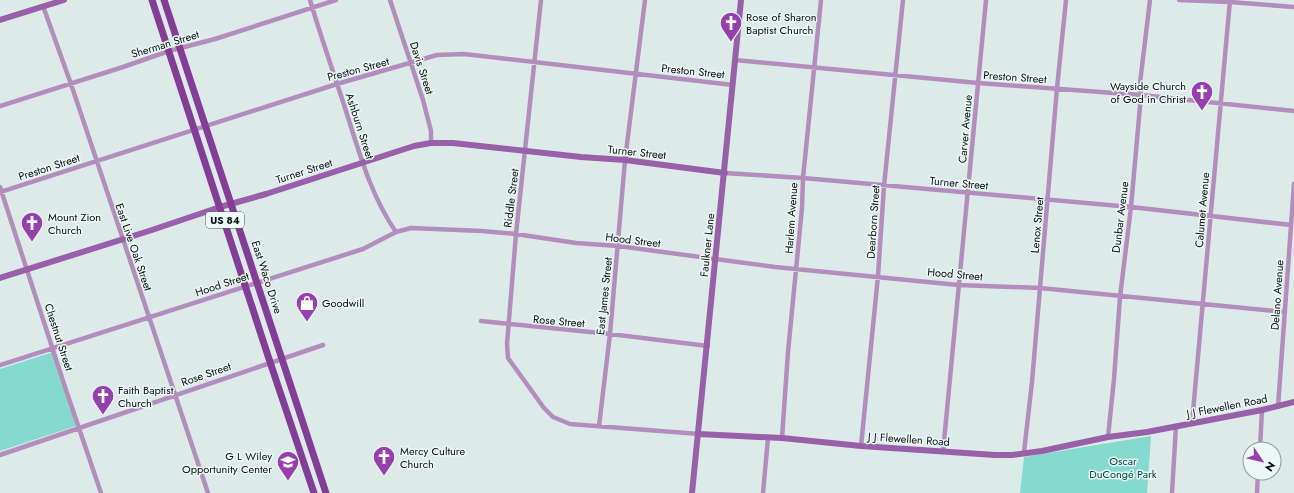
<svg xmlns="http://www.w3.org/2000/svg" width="1294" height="493" viewBox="0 0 1294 493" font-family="Jost,sans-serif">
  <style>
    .green { fill: #84dace }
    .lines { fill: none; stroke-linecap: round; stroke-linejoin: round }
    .street { stroke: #b38dbe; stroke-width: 4.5 }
    .secondary { stroke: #9860a8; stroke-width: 6 }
    .primary { stroke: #833d97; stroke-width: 7 }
    .labels { text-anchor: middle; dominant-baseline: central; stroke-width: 3; stroke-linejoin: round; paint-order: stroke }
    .shield { fill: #ebf8f6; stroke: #4e5454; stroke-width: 1 }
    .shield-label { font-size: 10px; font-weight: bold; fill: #0a0e0e }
    .poi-label { font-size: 11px; fill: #0a0e0e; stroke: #ebf8f6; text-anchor: start }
    .street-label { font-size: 11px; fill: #0a0e0e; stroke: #ebf8f6 }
    .park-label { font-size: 11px; fill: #054640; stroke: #ebf8f6 }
  </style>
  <rect width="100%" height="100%" fill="#ddebe8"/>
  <path class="green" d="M53 352 76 426 0 451V369Z
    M1151 436 1147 493H1020L1024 457Z"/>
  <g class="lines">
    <path class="street" d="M310 0C321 37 334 74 346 111 359 152 371 196 396 232
      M390 0 423 100 431 131V143
      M541 0 516 234 507 344 508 358 544 408 553 417 570 424 699 434
      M1179 0 1230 2 1294 7
      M43 6 71 84 208 493
      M735 60 978 83 1141 95 1294 111
      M0 106 123 67 169 51 215 39 336 0
      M725 173 803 178 1131 207 1291 225
      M0 187 65 387 101 493
      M0 192 337 84 437 55 464 54 733 85
      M481 321 610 334 708 346
      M0 365 363 249 396 232 411 228 482 231 516 234 576 243 618 246 775 267 958 285 1040 288 1285 312
      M1278 407 1294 184
      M1192 423 1230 0
      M599 426 610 334 625 160 645 0
      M1108 437 1114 379 1120 297 1131 207 1141 95 1140 83 1150 0
      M782 438 788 352 802 208 803 178 821 0
      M861 446 878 276 884 186 903 0
      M1260 449 1262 410
      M943 452 986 0
      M1024 452 1032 382 1057 88 1066 0
      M0 455 323 345
      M763 493 768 438
      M1172 493 1176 426
      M1257 493 1258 473"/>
    <path class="secondary" d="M0 20 64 0
      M0 278 152 230 220 207 266 194 414 146 431 143H453L581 157 625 160 725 173
      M699 434 782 438 861 446 995 455H1012L1042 451 1108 437 1147 432 1262 410 1294 402
      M692 493 741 0"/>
    <path class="primary" d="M152 0 270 362 314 493
      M164 0 326 493"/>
  </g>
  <defs>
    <g id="church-pin" transform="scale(1.15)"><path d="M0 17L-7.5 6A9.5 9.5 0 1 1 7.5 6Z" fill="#9640ae" stroke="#ebf8f6"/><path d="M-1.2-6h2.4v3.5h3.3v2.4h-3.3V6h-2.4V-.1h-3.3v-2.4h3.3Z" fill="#fff"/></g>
    <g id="shop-pin" transform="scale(1.15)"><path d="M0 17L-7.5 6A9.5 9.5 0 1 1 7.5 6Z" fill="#9640ae" stroke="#ebf8f6"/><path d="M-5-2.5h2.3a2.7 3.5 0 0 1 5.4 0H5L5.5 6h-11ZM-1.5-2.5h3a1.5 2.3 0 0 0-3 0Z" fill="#fff"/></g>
    <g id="school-pin" transform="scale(1.15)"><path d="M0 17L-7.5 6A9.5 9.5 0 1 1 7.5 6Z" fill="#9640ae" stroke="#ebf8f6"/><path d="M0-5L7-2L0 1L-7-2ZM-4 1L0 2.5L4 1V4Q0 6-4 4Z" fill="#fff"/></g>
  </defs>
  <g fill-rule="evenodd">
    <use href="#church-pin" x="731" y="23"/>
    <use href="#church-pin" x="1202" y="92"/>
    <use href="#church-pin" x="32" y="223"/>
    <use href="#shop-pin" x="307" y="303"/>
    <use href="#church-pin" x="103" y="396"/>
    <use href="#church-pin" x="384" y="457"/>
    <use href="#school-pin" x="288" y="462"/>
  </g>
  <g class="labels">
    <rect class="shield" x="206" y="212" width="38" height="16" rx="3"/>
    <g class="shield-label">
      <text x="225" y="220">US 84</text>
    </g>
    <g class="poi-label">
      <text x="746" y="17">Rose of Sharon<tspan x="746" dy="13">Baptist Church</tspan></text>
      <text x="1186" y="86" text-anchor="end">Wayside Church<tspan x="1186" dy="13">of God in Christ</tspan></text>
      <text x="48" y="217">Mount Zion<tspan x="48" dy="13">Church</tspan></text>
      <text x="322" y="303">Goodwill</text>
      <text x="118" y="390">Faith Baptist<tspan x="118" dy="13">Church</tspan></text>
      <text x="400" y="451">Mercy Culture<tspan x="400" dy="13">Church</tspan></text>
      <text x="272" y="456" text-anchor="end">G L Wiley<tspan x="272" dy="13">Opportunity Center</tspan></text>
    </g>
    <g class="street-label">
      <text transform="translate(165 44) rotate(-17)">Sherman Street</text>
      <text transform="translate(422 68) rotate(72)">Davis Street</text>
      <text transform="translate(358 69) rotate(-15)">Preston Street</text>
      <text transform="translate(693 71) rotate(6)">Preston Street</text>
      <text transform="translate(1015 77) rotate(4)">Preston Street</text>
      <text transform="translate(360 126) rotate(72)">Ashburn Street</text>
      <text transform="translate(965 129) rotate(-85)">Carver Avenue</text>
      <text transform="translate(637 152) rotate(6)">Turner Street</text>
      <text transform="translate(49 167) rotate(-18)">Preston Street</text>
      <text transform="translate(304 171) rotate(-18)">Turner Street</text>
      <text transform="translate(959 183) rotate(5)">Turner Street</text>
      <text transform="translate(511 198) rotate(-83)">Riddle Street</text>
      <text transform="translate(1202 210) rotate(-85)">Calumet Avenue</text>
      <text transform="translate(1120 217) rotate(-83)">Dunbar Avenue</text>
      <text transform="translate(791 218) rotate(-86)">Harlem Avenue</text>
      <text transform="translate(873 222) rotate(-86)">Dearborn Street</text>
      <text transform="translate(1037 225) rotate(-85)">Lenox Street</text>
      <text transform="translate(633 240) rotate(7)">Hood Street</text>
      <text transform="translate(707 245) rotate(-84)">Faulkner Lane</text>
      <text transform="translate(134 247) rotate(71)">East Live Oak Street</text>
      <text transform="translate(955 274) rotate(5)">Hood Street</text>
      <text transform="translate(267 277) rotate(72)">East Waco Drive</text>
      <text transform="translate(222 284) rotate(-18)">Hood Street</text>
      <text transform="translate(1277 295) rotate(-86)">Delano Avenue</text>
      <text transform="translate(604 296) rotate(-84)">East James Street</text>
      <text transform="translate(559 321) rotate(5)">Rose Street</text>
      <text transform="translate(59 337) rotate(72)">Chestnut Street</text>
      <text transform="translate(206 374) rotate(-19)">Rose Street</text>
      <text transform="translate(1227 406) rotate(-11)">J J Flewellen Road</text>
      <text transform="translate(909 439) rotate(4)">J J Flewellen Road</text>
    </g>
    <g class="park-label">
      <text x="1123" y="461">Oscar<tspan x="1123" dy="13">DuCongé Park</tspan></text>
    </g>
  </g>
  <g transform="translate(1262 461) rotate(125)"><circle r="19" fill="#ebf8f6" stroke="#919a99"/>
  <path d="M0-3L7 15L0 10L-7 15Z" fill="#9640ae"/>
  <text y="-6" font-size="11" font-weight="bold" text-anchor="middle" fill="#0a0e0e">N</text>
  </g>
</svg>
